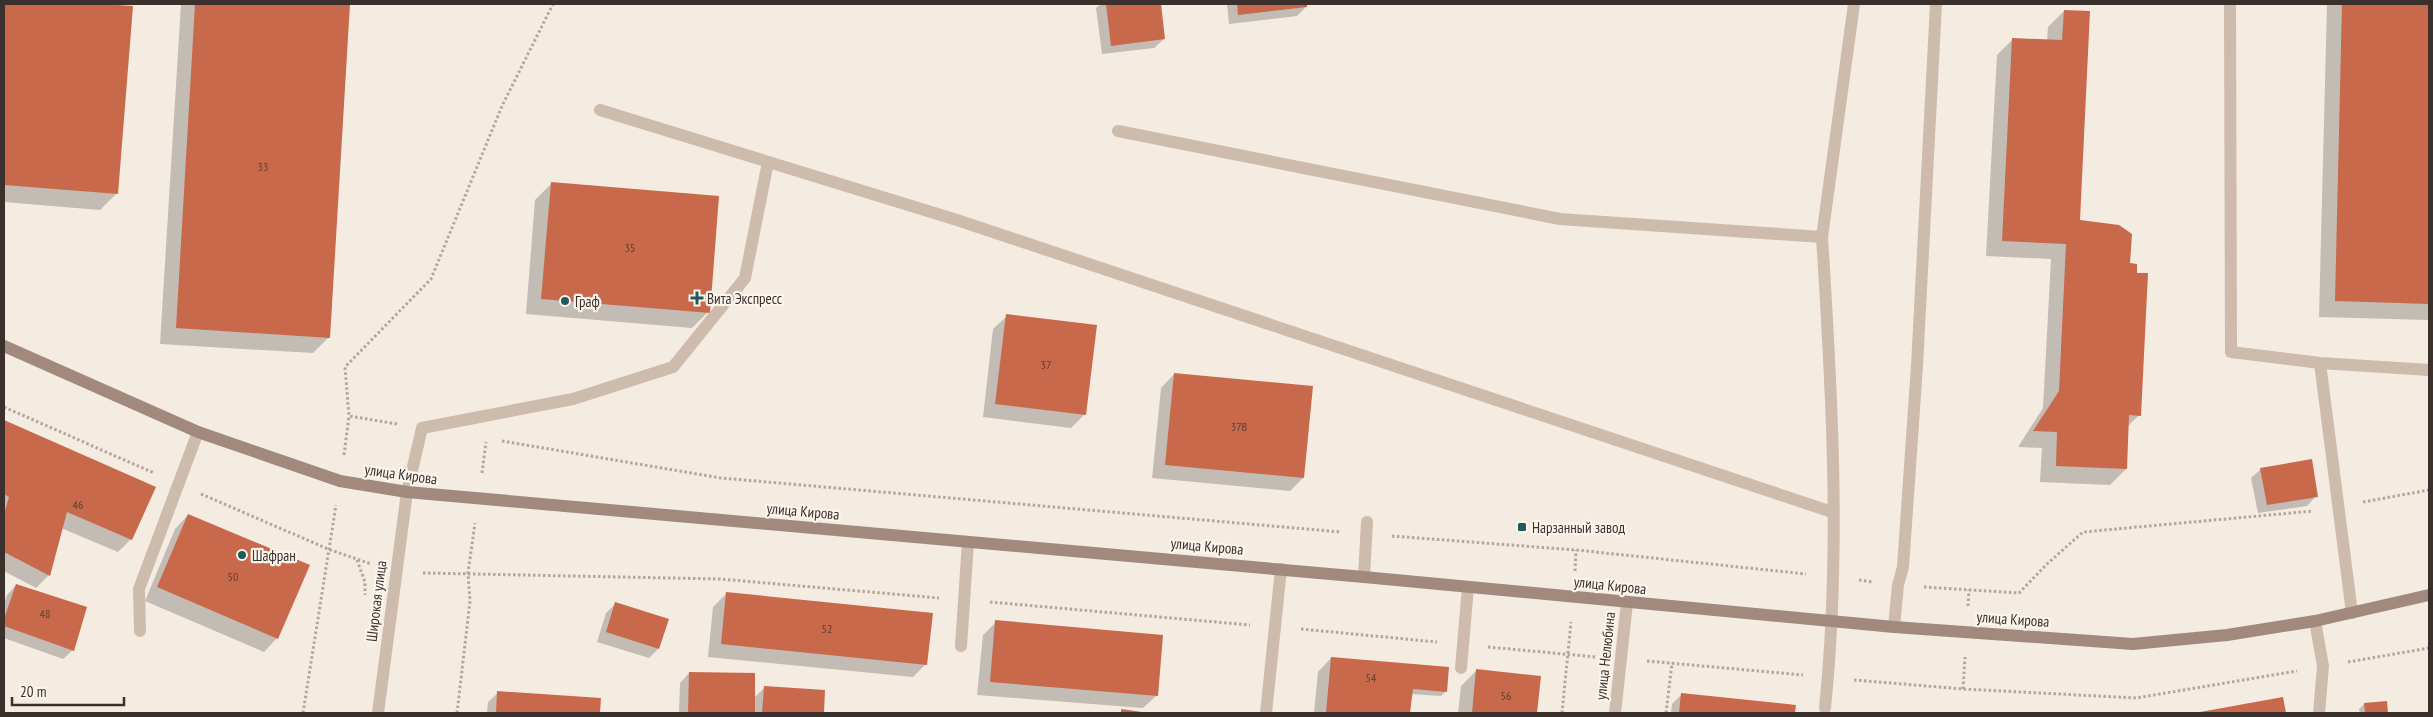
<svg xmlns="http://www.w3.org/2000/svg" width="2433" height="717" viewBox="0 0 2433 717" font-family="'PT Sans Narrow',sans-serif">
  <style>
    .shadow { fill: #0003 }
    .building { fill: #c8694b }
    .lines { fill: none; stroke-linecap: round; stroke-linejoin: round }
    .path { stroke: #b9a596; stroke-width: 3; stroke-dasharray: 2.5 2.5; stroke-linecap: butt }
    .lane { stroke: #cdbbac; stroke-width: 12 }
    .street { stroke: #cdbbac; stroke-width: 12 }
    .secondary { stroke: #a18a7d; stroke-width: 12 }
    .poi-dot { fill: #1f5a5e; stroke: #fbf5ee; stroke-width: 2 }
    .labels { text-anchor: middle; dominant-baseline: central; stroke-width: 4.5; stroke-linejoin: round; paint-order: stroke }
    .number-label { font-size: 12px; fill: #5e3e33 }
    .poi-label { font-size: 15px; fill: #3b302b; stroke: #fbf5ee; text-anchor: start }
    .street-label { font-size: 15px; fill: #3b302b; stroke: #fbf5ee }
  </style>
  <rect width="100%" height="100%" fill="#f4ebe1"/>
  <path class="shadow" d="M4 4H85L132 7 116 194 100 210 4 202Z
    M181 4H348L329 337 313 353 160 344Z
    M1101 4H1160L1164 39 1154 48 1102 54 1096 8Z
    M1227 4H1306V7L1297 16 1229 24Z
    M2327 4H2429V320L2319 317Z
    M2064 11 2078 221 2129 265 2139 415 2127 427 2126 469 2110 485 2040 482 2042 448 2018 447 2043 408 2051 259 1986 256 1997 55 2013 39 2047 41 2048 27Z
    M551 184 708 312 692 328 526 314 535 200Z
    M1007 316 1085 414 1071 428 983 417 993 329Z
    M1174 374 1303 478 1290 491 1152 478 1161 388Z
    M4 421 154 488 131 539 118 552 61 528 49 575 36 588 4 571Z
    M2261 469 2316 496 2307 506 2258 513 2251 478Z
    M188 515 277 638 264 652 145 601 175 529Z
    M16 585 73 650 63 659 4 638V604L7 595Z
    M726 594 926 664 913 677 708 657 713 607Z
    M616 603 658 649 649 658 597 642 606 613Z
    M996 622 1157 695 1143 708 977 695 983 635Z
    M1331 658 1446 691 1441 696 1411 694 1409 713H1314L1318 672Z
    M1477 670 1540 677 1536 713H1458L1461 686Z
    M689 673 754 698 765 687 824 691 822 713H679L680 683Z
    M498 693 600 699 599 713H487L488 702Z
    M1682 694 1795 706 1794 713H1671L1672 704Z
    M2282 698 2285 713H2201Z
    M2386 702 2387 713H2360L2359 709 2364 704Z"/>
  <path class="building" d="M4 4H101L133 6 118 194 4 185Z
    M195 4H350L330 338 176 328Z
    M1106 4H1161L1165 39 1111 46Z
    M1237 4H1307V7L1238 15Z
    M2342 4H2429V304L2335 301Z
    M2064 10 2090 11 2080 220 2119 225 2132 234 2130 263 2137 264V273H2148L2141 416 2129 415 2127 469 2056 466 2057 432 2033 431 2059 391 2066 244 2002 241 2012 38 2062 40Z
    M551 182 719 196 710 313 541 299Z
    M1006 314 1097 325 1086 415 995 404Z
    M1174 373 1313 386 1304 478 1165 465Z
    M4 420 156 487 132 540 67 512 50 576 4 552V514L9 497 4 494Z
    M2312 459 2318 497 2267 505 2260 468Z
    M188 514 310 565 278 639 157 587Z
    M16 584 87 607 74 651 4 626V619Z
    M726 592 933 613 927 665 721 644Z
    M615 602 669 619 659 649 606 632Z
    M995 620 1163 635 1158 696 990 682Z
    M1331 657 1449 667 1447 692 1413 689 1410 713H1326Z
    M1476 669 1541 676 1537 713H1472Z
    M689 672 755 673V713H688Z
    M764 686 825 690 824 713H762Z
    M497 691 601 698 600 713H496Z
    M1681 693 1796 705 1795 713H1679Z
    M2283 697 2286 713H2200V712Z
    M2387 701 2388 713H2365L2364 703Z
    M1121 709 1142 712V713H1121Z"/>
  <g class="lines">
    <path class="path" d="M4 407 154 473
      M397 424 349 416 345 367 431 279 502 106 553 4
      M502 441 721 478 1341 532
      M344 455 349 416
      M482 473 486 442
      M201 494 328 549 371 564
      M2363 502 2429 490
      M1392 536 1576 550 1806 574
      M357 560 365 582V595
      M1575 571 1576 550
      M423 573 720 579 939 598
      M1859 580 1873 582
      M1924 587 2019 593 2047 564 2083 532 2313 511
      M990 602 1250 625
      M1968 606 1969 590
      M1301 629 1437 642
      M1488 647 1596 657
      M1647 661 1803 675
      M2348 662 2429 648
      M1854 680 1963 689 2136 698 2297 671
      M1963 689 1965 657
      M303 713 336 505
      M457 713 470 601 468 573 475 523
      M1562 713 1571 622
      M1666 713 1672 663"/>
    <path class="lane" d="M2230 4 2231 352 2320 363 2429 370
      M600 110 957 220 1832 512
      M1118 131 1560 219 1822 237C1832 393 1841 552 1825 708
      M1822 237 1854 4
      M2320 363 2352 613
      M407 492 422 428 573 399 673 367 745 278 768 162
      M1364 577 1367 522
      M2315 621 2323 666 2319 713
      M1894 627 1898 585 1903 567 1917 366 1936 4
      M140 631 139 589 198 432
      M961 646 968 542
      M1461 668 1468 587
      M1266 713 1281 569"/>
    <path class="street" d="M378 713 407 492
      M1615 713 1627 603"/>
    <path class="secondary" d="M4 346 198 432 340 481 407 492 1364 577 1894 627 2133 644 2227 635 2315 621 2429 595"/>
  </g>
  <g class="poi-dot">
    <path d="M694.5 290.5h5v5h5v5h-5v5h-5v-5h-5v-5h5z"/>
    <circle cx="565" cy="301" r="5"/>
    <rect x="1517" y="522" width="10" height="10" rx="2.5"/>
    <circle cx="242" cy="555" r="5"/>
  </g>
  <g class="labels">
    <g class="number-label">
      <text x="263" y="166">33</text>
      <text x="630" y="247">35</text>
      <text x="1046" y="364">37</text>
      <text x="1239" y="426">37В</text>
      <text x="78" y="504">46</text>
      <text x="233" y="576">50</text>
      <text x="45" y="613">48</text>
      <text x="827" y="628">52</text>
      <text x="1371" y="677">54</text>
      <text x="1506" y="695">56</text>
    </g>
    <g class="poi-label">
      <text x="707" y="298">Вита Экспресс</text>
      <text x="575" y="301">Граф</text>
      <text x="1532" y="527">Нарзанный завод</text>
      <text x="252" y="555">Шафран</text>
    </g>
    <g class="street-label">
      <text transform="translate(401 474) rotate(8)">улица Кирова</text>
      <text transform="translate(803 511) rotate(5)">улица Кирова</text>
      <text transform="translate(1207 546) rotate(5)">улица Кирова</text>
      <text transform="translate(1610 585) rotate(6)">улица Кирова</text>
      <text transform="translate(376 601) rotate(-83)">Широкая улица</text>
      <text transform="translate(2013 619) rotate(4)">улица Кирова</text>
      <text transform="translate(1605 656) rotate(-84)">улица Нелюбина</text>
    </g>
  </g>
  <rect width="2433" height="717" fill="none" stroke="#3b302b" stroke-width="10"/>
  <path d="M12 697v8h112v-8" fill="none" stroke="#3b302b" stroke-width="2.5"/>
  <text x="20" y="697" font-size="15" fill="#3b302b" stroke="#fbf5ee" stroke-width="4" paint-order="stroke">20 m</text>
</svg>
